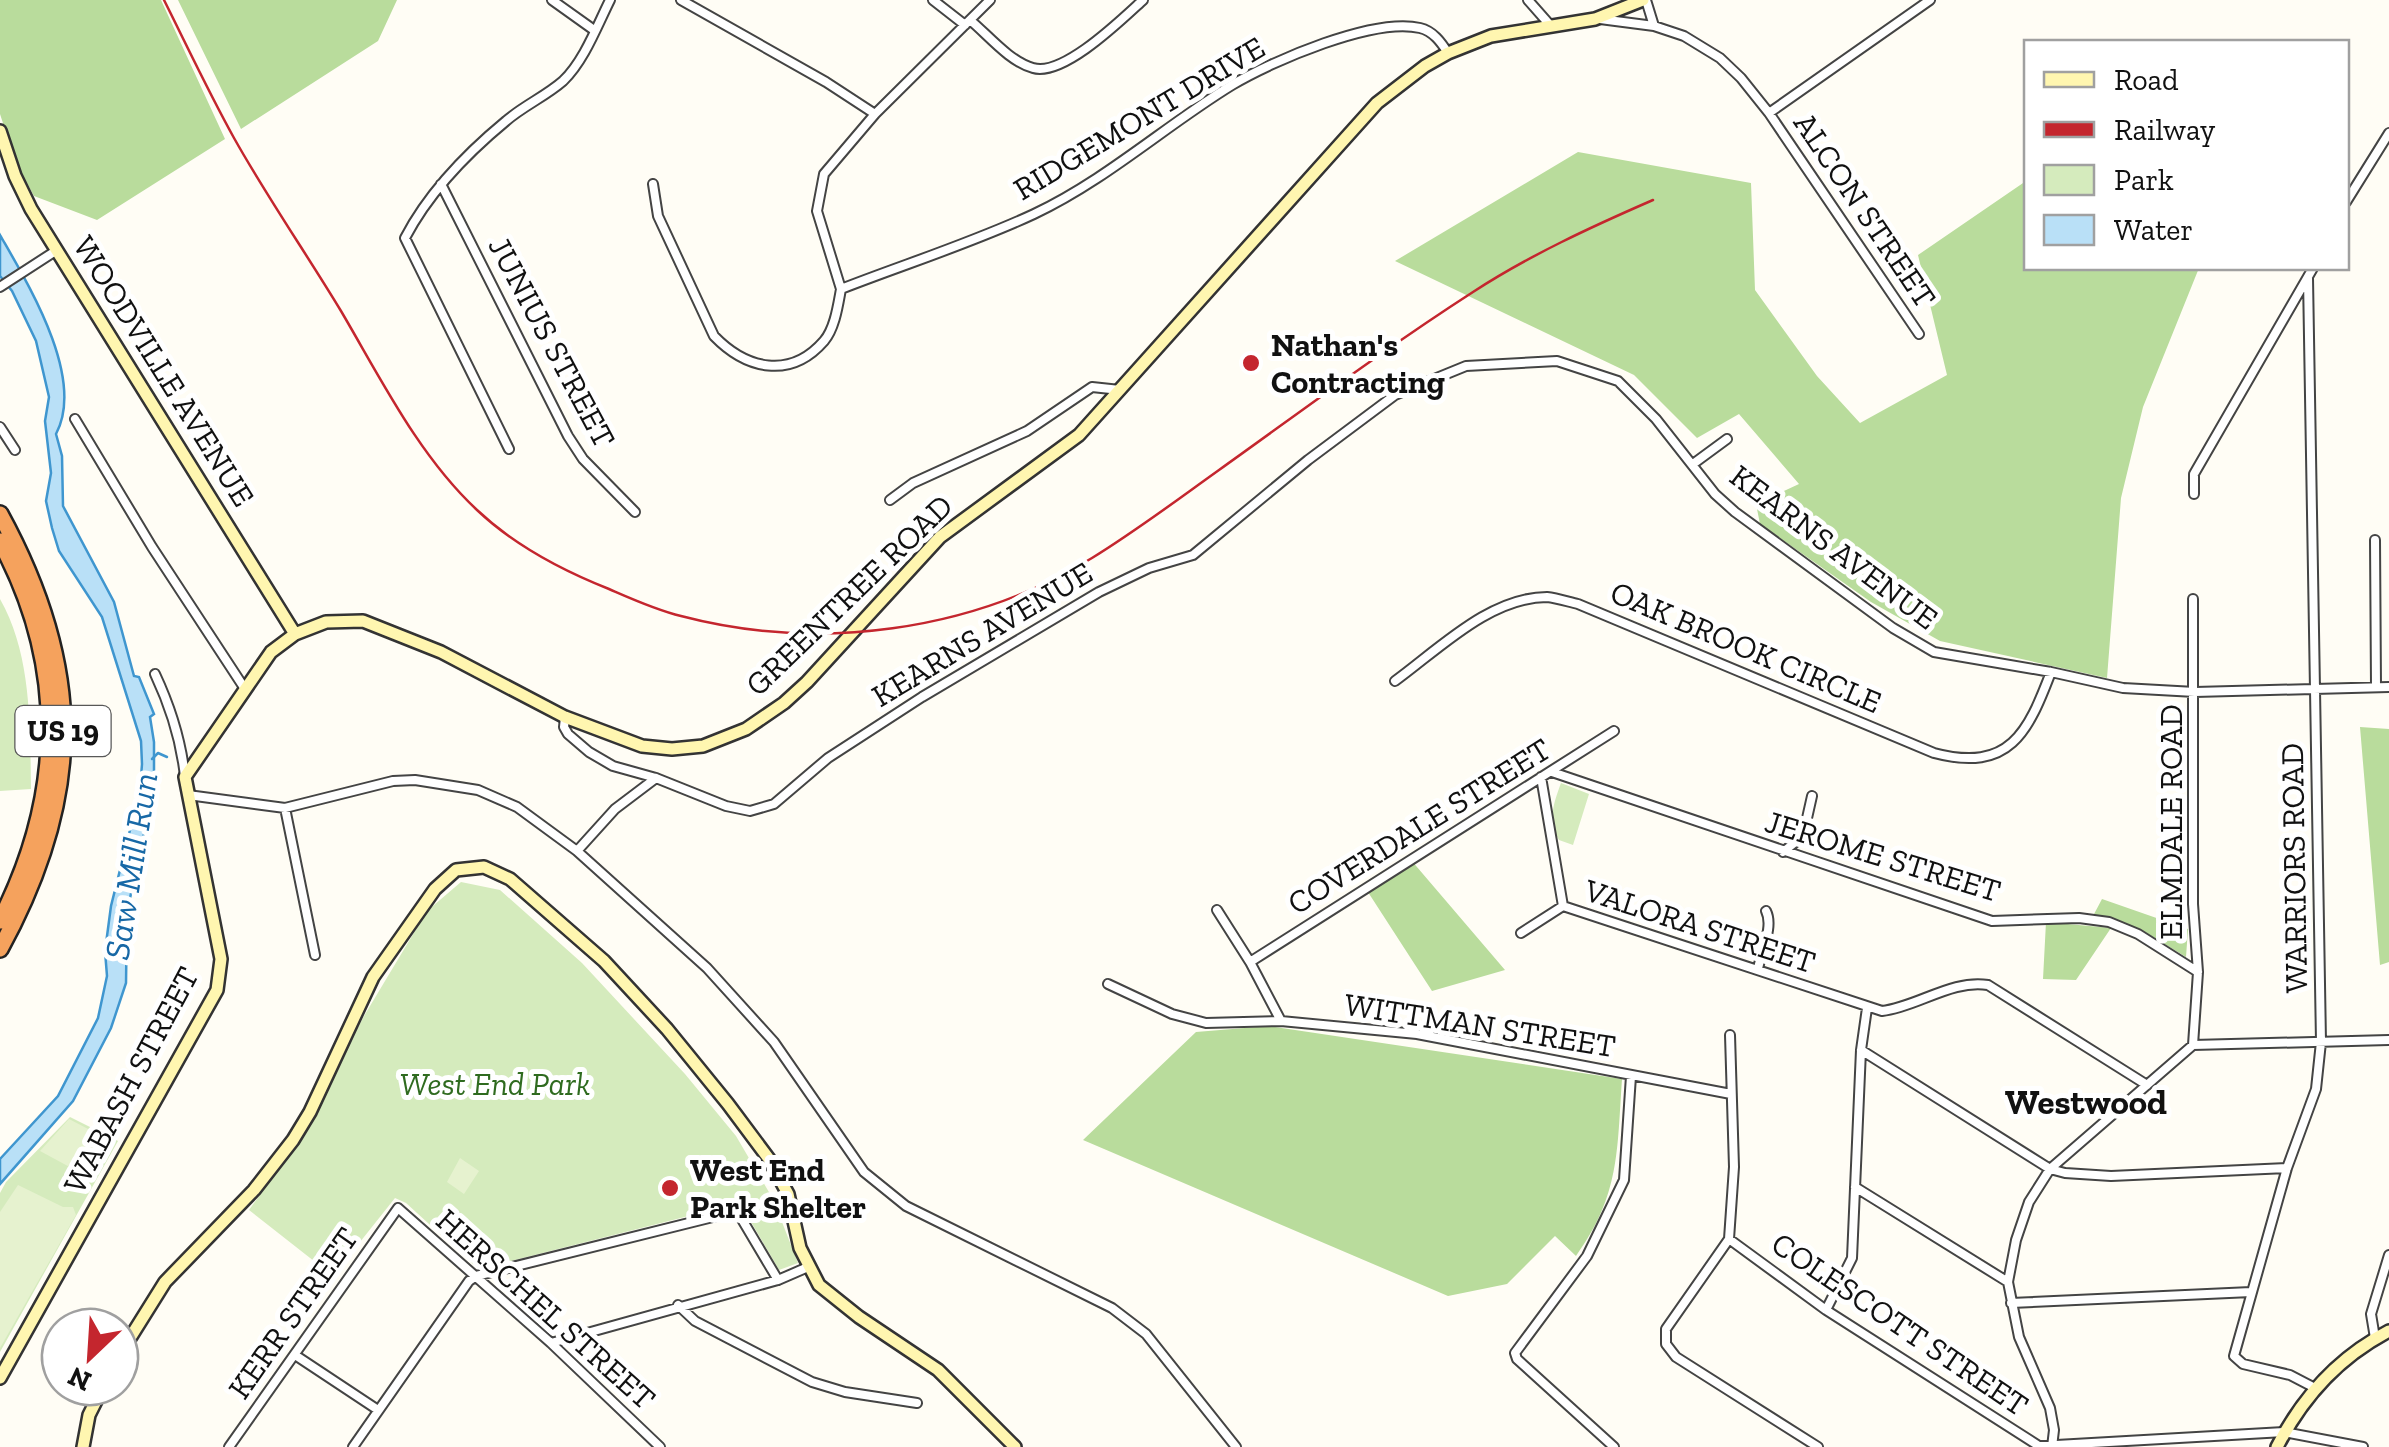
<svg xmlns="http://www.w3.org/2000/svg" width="2389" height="1447" viewBox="0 0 2389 1447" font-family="'Zilla Slab',serif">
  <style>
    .green { fill: #d5ebbd }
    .forest { fill: #b9dc9c }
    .pitch { fill: #e6f2cf }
    .water { fill: #b9e0f7; stroke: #3f96cf; stroke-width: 2.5 }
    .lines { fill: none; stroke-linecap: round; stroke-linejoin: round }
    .stream { stroke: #3f96cf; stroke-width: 2.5 }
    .street-casing { stroke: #444; stroke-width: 12 }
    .secondary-casing { stroke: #333; stroke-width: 16 }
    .highway-casing { stroke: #222; stroke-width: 20 }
    .street { stroke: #fff; stroke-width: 8 }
    .secondary { stroke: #fff6b0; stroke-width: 11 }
    .highway { stroke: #f5a25d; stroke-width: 15 }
    .rail { stroke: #c4262e; stroke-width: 2.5 }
    .poi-dot { fill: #c4262e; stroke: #fff; stroke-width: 4 }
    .labels { text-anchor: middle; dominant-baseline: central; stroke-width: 10; stroke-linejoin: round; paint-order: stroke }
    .shield { fill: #fff; stroke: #585858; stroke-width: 2.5 }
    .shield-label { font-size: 30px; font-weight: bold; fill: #111 }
    .street-label { font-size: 32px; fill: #111; stroke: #fff }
    .poi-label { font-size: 32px; font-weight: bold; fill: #111; stroke: #fff; text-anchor: start }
    .park-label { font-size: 32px; font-style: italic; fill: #2f6b1f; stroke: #fff }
    .water-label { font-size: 35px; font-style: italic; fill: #1768a6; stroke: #fff }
    .neighbourhood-label { font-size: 35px; font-weight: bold; fill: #111; stroke: #fff }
  </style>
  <rect width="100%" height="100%" fill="#fffdf5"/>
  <path class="green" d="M0 599C32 655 30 726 31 789L0 791Z
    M1561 783 1589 794 1573 845 1559 840C1547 821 1554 802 1561 783Z
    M461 882 500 890 582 963 685 1074 736 1136 773 1199 798 1263 779 1270 740 1203 487 1267 474 1265 406 1203 395 1198 333 1276 249 1210 296 1145 364 1016 427 911Z
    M70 1117 118 1141 0 1352V1193L6 1182Z"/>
  <path class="forest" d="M0 0H161L225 139 97 220 34 196 16 163 0 114Z
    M178 0H397L378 41 241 129Z
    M1578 152 1751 183 1755 290 1817 376 1860 423 1947 375 1918 255 2026 181V268H2199L2143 407 2121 498 2107 678 1940 641 1871 602 1760 524 1756 504 1799 484 1739 414 1697 438 1634 375 1395 261Z
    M2360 727 2389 729V962L2380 965Z
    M1411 860 1505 970 1432 991 1366 889Z
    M2102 899 2188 929 2186 957 2140 929 2093 916Z
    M2046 922 2111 928 2076 980 2043 979Z
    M1269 1026 1622 1079C1617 1151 1620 1195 1576 1256L1555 1236 1507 1284 1448 1296 1083 1140 1196 1032Z"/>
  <path class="pitch" d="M69 1119 111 1141 90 1178 40 1151Z
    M460 1158 479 1171 464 1194 447 1182Z
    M18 1185 63 1207H73L76 1215 0 1348V1212Z"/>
  <path class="water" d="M0 235C28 284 86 378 56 434L62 456 63 506 114 602 134 676 139 677 154 714 150 717 154 742V788L127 912 126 983 111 1028 73 1101 0 1184V1159L58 1096 98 1018 107 976 105 951 111 906 140 790 142 764 141 741 102 617 59 551 52 528 46 501 51 473 45 421 49 397 36 341 12 291 0 276Z"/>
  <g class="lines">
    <path class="stream" d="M152 759 158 753 167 757"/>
    <g class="street-casing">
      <path id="street" d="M552 0 594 30
        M681 0 826 82 875 114
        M933 0 965 25
        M1528 0 1550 25
        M1646 0 1654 26 1684 36 1720 58 1741 78 1769 113 1919 334
        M1600 19 1654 26
        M970 20C988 35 1010 62 1033 68 1063 77 1121 20 1143 0
        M1769 113 1930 0
        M441 184 568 436 583 459 635 512
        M653 184 658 216 714 336C746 369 790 380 824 341 835 328 838 305 841 289 905 264 972 243 1034 214 1106 180 1165 126 1232 85 1272 61 1374 17 1420 28 1433 31 1441 42 1448 53
        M2346 202 2389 133
        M2308 278 2321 1042 2316 1089 2287 1168 2234 1356 2243 1364 2290 1375 2315 1388
        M0 287 57 250
        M841 289 817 211 824 174 875 114 990 0
        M75 419 152 547 245 689
        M0 427 15 450
        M509 449 405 238C429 192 466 154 506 121 523 106 546 96 563 81 584 61 597 26 610 0
        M1693 464 1727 439
        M2194 494V474L2313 268
        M890 500 913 483 1027 431 1092 387 1120 390
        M2375 540 2376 687
        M2193 599V904L2198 972 2193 1045
        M155 674C171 708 181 739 185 777
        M1395 681C1439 649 1490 597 1547 597 1557 598 1569 602 1578 604L1934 753C2010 773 2028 732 2051 672
        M565 717 564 727 568 734 589 752 613 766 656 778 726 806 750 811 774 804 828 758 922 697 1099 592 1149 568 1193 555 1308 460 1395 395 1466 366 1557 361 1618 381 1656 419 1715 494 1735 512 1893 628 1934 652 2051 672 2123 688 2195 692 2389 687
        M1552 772 1992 921 2079 918 2109 922 2138 934 2198 972
        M1541 777 1563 906
        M188 795 285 808 393 781 415 780 478 790 517 807 577 851 707 968 774 1042 864 1172 906 1206 1112 1308 1146 1334 1236 1447
        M285 808 315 955
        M577 851 615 809 656 778
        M1783 852 1803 836 1812 796
        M1563 906 1882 1011C1917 1007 1952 979 1988 985L2147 1085
        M1217 910 1250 962 1281 1021
        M1521 933 1563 906
        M1250 962 1614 731
        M1758 969C1761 951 1774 927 1766 911
        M1108 984 1172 1014 1206 1023 1281 1021 1417 1034 1731 1094
        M1730 1035 1734 1167 1729 1239 1666 1329V1344L1676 1357 1818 1447
        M1861 1050 2050 1169 2065 1173 2111 1176 2287 1168
        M1855 1187 2008 1282
        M1729 1239 1826 1310 2039 1446 2284 1432 2363 1447
        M2011 1303 2251 1292
        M678 1305 695 1321 812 1382 845 1392 917 1403
        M1826 1310 1852 1258 1861 1050 1867 1008
        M2375 1338 2371 1314 2389 1255
        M551 1343 778 1280 808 1267
        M295 1355 378 1410
        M229 1447 398 1208 551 1343 660 1447
        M353 1447 469 1281 476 1276 737 1211 778 1280
        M1614 1447 1517 1359 1515 1353 1587 1256 1624 1180 1631 1076
        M2052 1447 2054 1430 2050 1408 2019 1337 2008 1282 2016 1240 2029 1202 2050 1169 2193 1045 2389 1040"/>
    </g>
    <g class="secondary-casing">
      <path id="secondary" d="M0 131 15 176 31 209 295 634
        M120 1354 165 1282 254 1190 293 1140 310 1112 373 977 435 889 456 870 484 867 510 879 604 961 667 1029 728 1104 769 1159 788 1194 800 1248 819 1285 859 1317 938 1370 1015 1447
        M0 1378 217 990 221 959 185 777 271 652 295 634 326 622 363 621 441 652 565 717 642 746 672 749 703 746 746 729 784 703 807 682 940 537 1079 435 1377 103 1425 66 1448 53 1491 36 1595 19 1643 0
        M83 1447 89 1415 103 1387
        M2277 1447C2302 1398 2339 1357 2389 1331"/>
    </g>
    <g class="highway-casing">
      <path id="highway" d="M0 514C84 668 84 795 0 949
        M0 541C68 666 64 796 0 921"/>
    </g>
    <use href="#street" class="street"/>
    <use href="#secondary" class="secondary"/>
    <use href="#highway" class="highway"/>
    <path class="rail" d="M164 0C187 46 209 93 234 138 267 197 306 253 341 311 381 379 419 456 477 510 515 546 561 570 609 589 632 599 656 610 681 616 818 652 971 632 1092 558 1136 531 1177 500 1219 470 1303 410 1386 348 1473 292 1530 255 1591 227 1653 200"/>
  </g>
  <g class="poi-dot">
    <circle cx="1251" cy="363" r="10"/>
    <circle cx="670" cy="1188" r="10"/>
  </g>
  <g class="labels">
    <rect class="shield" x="15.5" y="706" width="95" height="50" rx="8"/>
    <g class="shield-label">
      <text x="63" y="731">US 19</text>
    </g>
    <g class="street-label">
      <text transform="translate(1139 118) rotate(-31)">RIDGEMONT DRIVE</text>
      <text transform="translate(1865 210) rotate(56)">ALCON STREET</text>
      <text transform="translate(552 342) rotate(62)">JUNIUS STREET</text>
      <text transform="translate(164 371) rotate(58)">WOODVILLE AVENUE</text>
      <text transform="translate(1834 547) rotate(37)">KEARNS AVENUE</text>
      <text transform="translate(849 595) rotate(-44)">GREENTREE ROAD</text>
      <text transform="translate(982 634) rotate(-31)">KEARNS AVENUE</text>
      <text transform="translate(1746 647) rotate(23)">OAK BROOK CIRCLE</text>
      <text transform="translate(2171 822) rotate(-90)">ELMDALE ROAD</text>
      <text transform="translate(1419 826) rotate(-32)">COVERDALE STREET</text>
      <text transform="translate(1883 856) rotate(17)">JEROME STREET</text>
      <text transform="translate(2294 868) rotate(-91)">WARRIORS ROAD</text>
      <text transform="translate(1700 926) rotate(18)">VALORA STREET</text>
      <text transform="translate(1480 1025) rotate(9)">WITTMAN STREET</text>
      <text transform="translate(131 1080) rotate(-62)">WABASH STREET</text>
      <text transform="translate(546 1309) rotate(42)">HERSCHEL STREET</text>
      <text transform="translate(293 1313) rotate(-55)">KERR STREET</text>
      <text transform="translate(1900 1324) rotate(34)">COLESCOTT STREET</text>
    </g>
    <g class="poi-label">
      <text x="1271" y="345">Nathan's<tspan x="1271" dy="37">Contracting</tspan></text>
      <text x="690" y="1170">West End<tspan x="690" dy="37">Park Shelter</tspan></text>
    </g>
    <g class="park-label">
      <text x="495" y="1084">West End Park</text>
    </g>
    <g class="water-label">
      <text transform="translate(131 866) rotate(-81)">Saw Mill Run</text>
    </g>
    <g class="neighbourhood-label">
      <text x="2086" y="1102">Westwood</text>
    </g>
  </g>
  <rect x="2024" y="40" width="325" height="230" fill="#ffffff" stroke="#a0a0a0" stroke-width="2.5"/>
  <rect x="2044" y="72" width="50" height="15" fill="#fff6b0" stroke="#a0a0a0" stroke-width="2.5"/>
  <text x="2114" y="90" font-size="30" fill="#111111">Road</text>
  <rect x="2044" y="122" width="50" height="15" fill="#c4262e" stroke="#a0a0a0" stroke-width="2.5"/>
  <text x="2114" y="140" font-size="30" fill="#111111">Railway</text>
  <rect x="2044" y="165" width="50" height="30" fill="#d5ebbd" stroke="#a0a0a0" stroke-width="2.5"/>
  <text x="2114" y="190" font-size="30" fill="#111111">Park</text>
  <rect x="2044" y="215" width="50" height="30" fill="#b9e0f7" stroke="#a0a0a0" stroke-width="2.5"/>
  <text x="2114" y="240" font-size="30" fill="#111111">Water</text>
  <g transform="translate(90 1357) rotate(205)"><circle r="48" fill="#ffffff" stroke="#a0a0a0" stroke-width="2.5"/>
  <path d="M0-8L18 38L0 25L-18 38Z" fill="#c4262e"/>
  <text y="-15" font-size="28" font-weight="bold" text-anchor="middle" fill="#111111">N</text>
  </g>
</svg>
